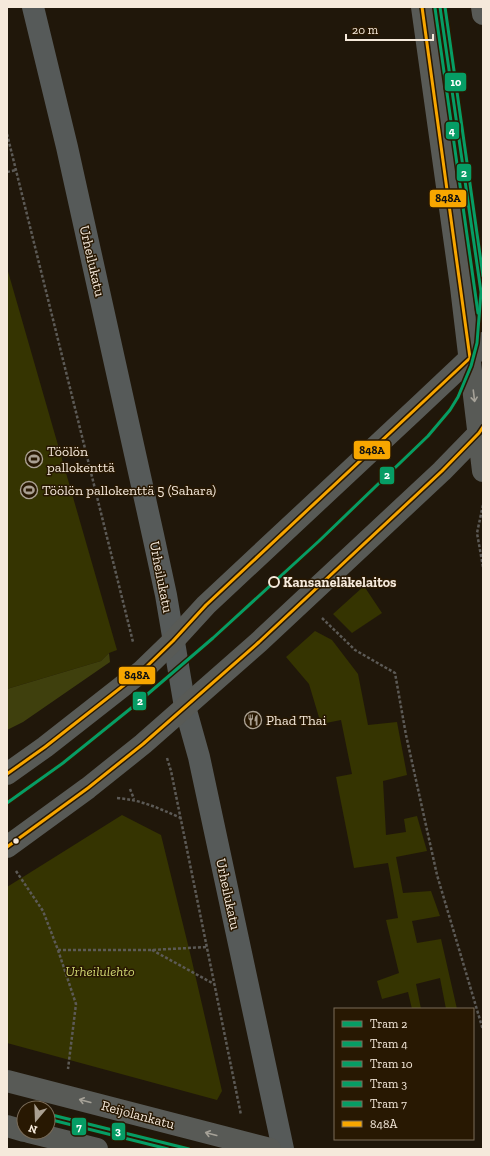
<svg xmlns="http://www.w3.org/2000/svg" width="490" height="1156" viewBox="0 0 490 1156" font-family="'Zilla Slab',serif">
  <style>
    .green { fill: #353401 }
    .forest { fill: #3f400d }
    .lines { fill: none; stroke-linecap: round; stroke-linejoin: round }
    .path { stroke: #5c5a56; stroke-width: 2.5; stroke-dasharray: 3 2; stroke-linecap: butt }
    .street { stroke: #565a59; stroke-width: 22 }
    .primary { stroke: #585a56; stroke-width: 22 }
    .bus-1-casing { stroke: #281802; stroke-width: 6 }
    .bus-1 { stroke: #f7a600; stroke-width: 3 }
    .tram-1-casing { stroke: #281802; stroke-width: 6 }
    .tram-2-casing { stroke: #281802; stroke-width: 6 }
    .tram-3-casing { stroke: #281802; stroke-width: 6 }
    .tram-4-casing { stroke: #281802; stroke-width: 6 }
    .tram-5-casing { stroke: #281802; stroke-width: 6 }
    .tram-1 { stroke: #069d65; stroke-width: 3 }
    .tram-2 { stroke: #069d65; stroke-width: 3 }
    .tram-3 { stroke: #069d65; stroke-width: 3 }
    .tram-4 { stroke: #069d65; stroke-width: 3 }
    .tram-5 { stroke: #069d65; stroke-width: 3 }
    .oneway { stroke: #a6a298 }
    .stop-dot { fill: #281802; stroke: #f5e9db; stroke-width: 2 }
    .bus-dot { fill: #f5e9db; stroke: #281802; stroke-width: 1.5 }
    .labels { text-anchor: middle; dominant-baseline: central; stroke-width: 3; stroke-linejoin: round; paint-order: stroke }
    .street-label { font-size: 14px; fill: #f5e9db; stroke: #281802 }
    .poi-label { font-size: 14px; fill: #f5e9db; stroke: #281802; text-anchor: start }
    .stop-label { font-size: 14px; font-weight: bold; fill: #f5e9db; stroke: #281802; text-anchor: start }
    .park-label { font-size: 14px; font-style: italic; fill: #cdd470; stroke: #281802 }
    .line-badge { stroke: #281802; stroke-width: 1.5 }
    .badge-label { font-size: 11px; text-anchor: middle; font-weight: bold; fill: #fff }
    .pale-badge-label { font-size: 11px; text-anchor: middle; font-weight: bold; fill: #111 }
  </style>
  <rect width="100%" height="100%" fill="#20170a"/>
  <path class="green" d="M7 268 117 650 109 653 101 661 7 689Z
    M364 586 382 613 352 633 333 614Z
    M315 631 332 640 358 674 368 725 397 722 407 775 383 781 386 835 406 832 404 819 417 816 427 851 396 857 403 893 431 891 440 916 412 921 417 943 441 939 457 1009H446L440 978 416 984 421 1009H412L408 992 382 999 377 981 399 973 386 920 398 918 388 863 354 868 336 777 352 774 341 720 321 724 309 684 286 657Z
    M122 815 161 835 191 957 222 1091 217 1100 7 1043V887Z"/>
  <path class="forest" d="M109 653 110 662 23 722 7 730V689L101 661Z"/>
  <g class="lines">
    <path class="path" d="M7 134 133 642
      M7 172 16 170
      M483 505 477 533 483 567
      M322 618 355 650 395 673 406 735 437 875 483 1030
      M167 758 171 771 241 1115
      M130 789 134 799
      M117 798C142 800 158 808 181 818
      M16 871 43 911 58 950 76 1004 68 1069
      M58 950H151L207 947
      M152 950 214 984"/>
    <path class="street" d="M33 7 67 147 153 535 166 595 185 707 199 757 283 1149"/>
    <path class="primary" d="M422 7 461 287 483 471
      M482 7 483 14
      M7 774 45 747 142 671 173 641 206 605 418 407 470 358 483 343
      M7 847 88 788 143 744 259 642 442 471 479 433 483 427
      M7 1081 270 1149
      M7 1126 24 1131
      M29 1132 97 1149"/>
    <g class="bus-1-casing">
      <path id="bus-1" d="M7 774 45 747 142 671 173 641 206 605 470 358 422 7
        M7 847 88 788 143 744 259 642 442 471 479 433 483 427"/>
    </g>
    <use href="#bus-1" class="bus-1"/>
    <g class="tram-1-casing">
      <path id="tram-1" d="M7 803 63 763 135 705 213 638 319 541 428 436 450 410 458 397 471 366 477 343 481 292 440 7"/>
    </g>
    <g class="tram-2-casing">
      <path id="tram-2" d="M435 8 478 313"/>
    </g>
    <g class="tram-3-casing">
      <path id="tram-3" d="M445 7 483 276"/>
    </g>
    <g class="tram-4-casing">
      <path id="tram-4" d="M48 1114 189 1149"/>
    </g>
    <g class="tram-5-casing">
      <path id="tram-5" d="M48 1119 168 1149"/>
    </g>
    <use href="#tram-1" class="tram-1"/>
    <use href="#tram-2" class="tram-2"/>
    <use href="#tram-3" class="tram-3"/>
    <use href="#tram-4" class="tram-4"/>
    <use href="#tram-5" class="tram-5"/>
  </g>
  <defs><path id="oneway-shaft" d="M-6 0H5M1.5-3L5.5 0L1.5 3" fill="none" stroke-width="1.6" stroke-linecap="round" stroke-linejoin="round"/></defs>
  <g class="oneway">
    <use href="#oneway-shaft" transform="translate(474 396) rotate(83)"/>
    <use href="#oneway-shaft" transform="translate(85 1101) rotate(-165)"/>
    <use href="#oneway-shaft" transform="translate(211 1134) rotate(-165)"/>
  </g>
  <defs>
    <g id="stadium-ring" transform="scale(0.9)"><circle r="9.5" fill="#281802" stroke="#aaa092" stroke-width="1.5"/><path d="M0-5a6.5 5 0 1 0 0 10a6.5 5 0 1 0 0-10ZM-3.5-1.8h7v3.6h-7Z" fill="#aaa092"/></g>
    <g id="restaurant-ring" transform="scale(0.9)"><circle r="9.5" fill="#281802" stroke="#aaa092" stroke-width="1.5"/><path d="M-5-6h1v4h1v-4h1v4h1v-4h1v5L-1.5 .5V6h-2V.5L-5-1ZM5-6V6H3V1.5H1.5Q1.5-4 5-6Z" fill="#aaa092"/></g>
  </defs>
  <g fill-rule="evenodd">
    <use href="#stadium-ring" x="34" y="459"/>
    <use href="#stadium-ring" x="29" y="490"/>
    <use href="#restaurant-ring" x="253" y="720"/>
  </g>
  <circle class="stop-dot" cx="274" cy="582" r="5"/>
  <circle class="bus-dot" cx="16" cy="841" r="3.5"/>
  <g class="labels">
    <g class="street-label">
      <text transform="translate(92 261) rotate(77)">Urheilukatu</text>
      <text transform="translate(161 577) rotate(79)">Urheilukatu</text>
      <text transform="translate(228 894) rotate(78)">Urheilukatu</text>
      <text transform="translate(138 1115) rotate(15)">Reijolankatu</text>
    </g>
    <g class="poi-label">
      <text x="47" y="451">Töölön<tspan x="47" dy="16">pallokenttä</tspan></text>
      <text x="42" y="490">Töölön pallokenttä 5 (Sahara)</text>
      <text x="266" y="720">Phad Thai</text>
    </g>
    <g class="stop-label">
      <text x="283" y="582">Kansaneläkelaitos</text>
    </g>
    <g class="park-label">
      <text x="100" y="971">Urheilulehto</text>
    </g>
  </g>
  <g class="line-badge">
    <rect x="444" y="72" width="23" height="20" rx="4" fill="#069d65"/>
    <rect x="445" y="121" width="15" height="19" rx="4" fill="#069d65"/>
    <rect x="456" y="163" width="16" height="19" rx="4" fill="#069d65"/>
    <rect x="429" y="189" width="38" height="19" rx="4" fill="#f7a600"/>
    <rect x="353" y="440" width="38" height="20" rx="4" fill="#f7a600"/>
    <rect x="379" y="466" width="16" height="19" rx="4" fill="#069d65"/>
    <rect x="118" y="666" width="38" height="19" rx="4" fill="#f7a600"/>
    <rect x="132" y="691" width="15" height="20" rx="4" fill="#069d65"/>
    <rect x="71" y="1117" width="16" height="19" rx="4" fill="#069d65"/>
    <rect x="111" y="1122" width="15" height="19" rx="4" fill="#069d65"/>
  </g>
  <g class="badge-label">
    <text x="456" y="86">10</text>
    <text x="452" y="135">4</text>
    <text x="464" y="177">2</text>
    <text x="387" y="479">2</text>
    <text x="140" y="705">2</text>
    <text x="79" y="1131">7</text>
    <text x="118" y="1135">3</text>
  </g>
  <g class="pale-badge-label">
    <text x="448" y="202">848A</text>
    <text x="372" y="454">848A</text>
    <text x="137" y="679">848A</text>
  </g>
  <rect width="490" height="1156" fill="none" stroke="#f5e9db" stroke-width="16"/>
  <rect x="334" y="1008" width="140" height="132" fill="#281802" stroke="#7a6c59"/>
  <rect x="342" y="1021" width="20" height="6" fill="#069d65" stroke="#7a6c59"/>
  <text x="370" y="1028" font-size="12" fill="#f5e9db">Tram 2</text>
  <rect x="342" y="1041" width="20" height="6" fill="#069d65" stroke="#7a6c59"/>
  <text x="370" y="1048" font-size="12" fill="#f5e9db">Tram 4</text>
  <rect x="342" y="1061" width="20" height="6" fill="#069d65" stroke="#7a6c59"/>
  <text x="370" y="1068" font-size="12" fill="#f5e9db">Tram 10</text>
  <rect x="342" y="1081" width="20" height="6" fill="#069d65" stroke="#7a6c59"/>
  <text x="370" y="1088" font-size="12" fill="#f5e9db">Tram 3</text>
  <rect x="342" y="1101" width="20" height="6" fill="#069d65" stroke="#7a6c59"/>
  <text x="370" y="1108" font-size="12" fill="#f5e9db">Tram 7</text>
  <rect x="342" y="1121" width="20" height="6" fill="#f7a600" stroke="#7a6c59"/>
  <text x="370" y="1128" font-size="12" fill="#f5e9db">848A</text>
  <g transform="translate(36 1120) rotate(199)"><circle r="19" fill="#281802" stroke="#7a6c59"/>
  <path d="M0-3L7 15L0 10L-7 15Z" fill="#aaa092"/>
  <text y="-6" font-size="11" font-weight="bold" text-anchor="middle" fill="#f5e9db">N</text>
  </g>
  <path d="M346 34v6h87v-6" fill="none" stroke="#f5e9db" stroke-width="2"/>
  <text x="352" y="34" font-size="12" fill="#f5e9db" stroke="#281802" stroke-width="3" paint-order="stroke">20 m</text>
</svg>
